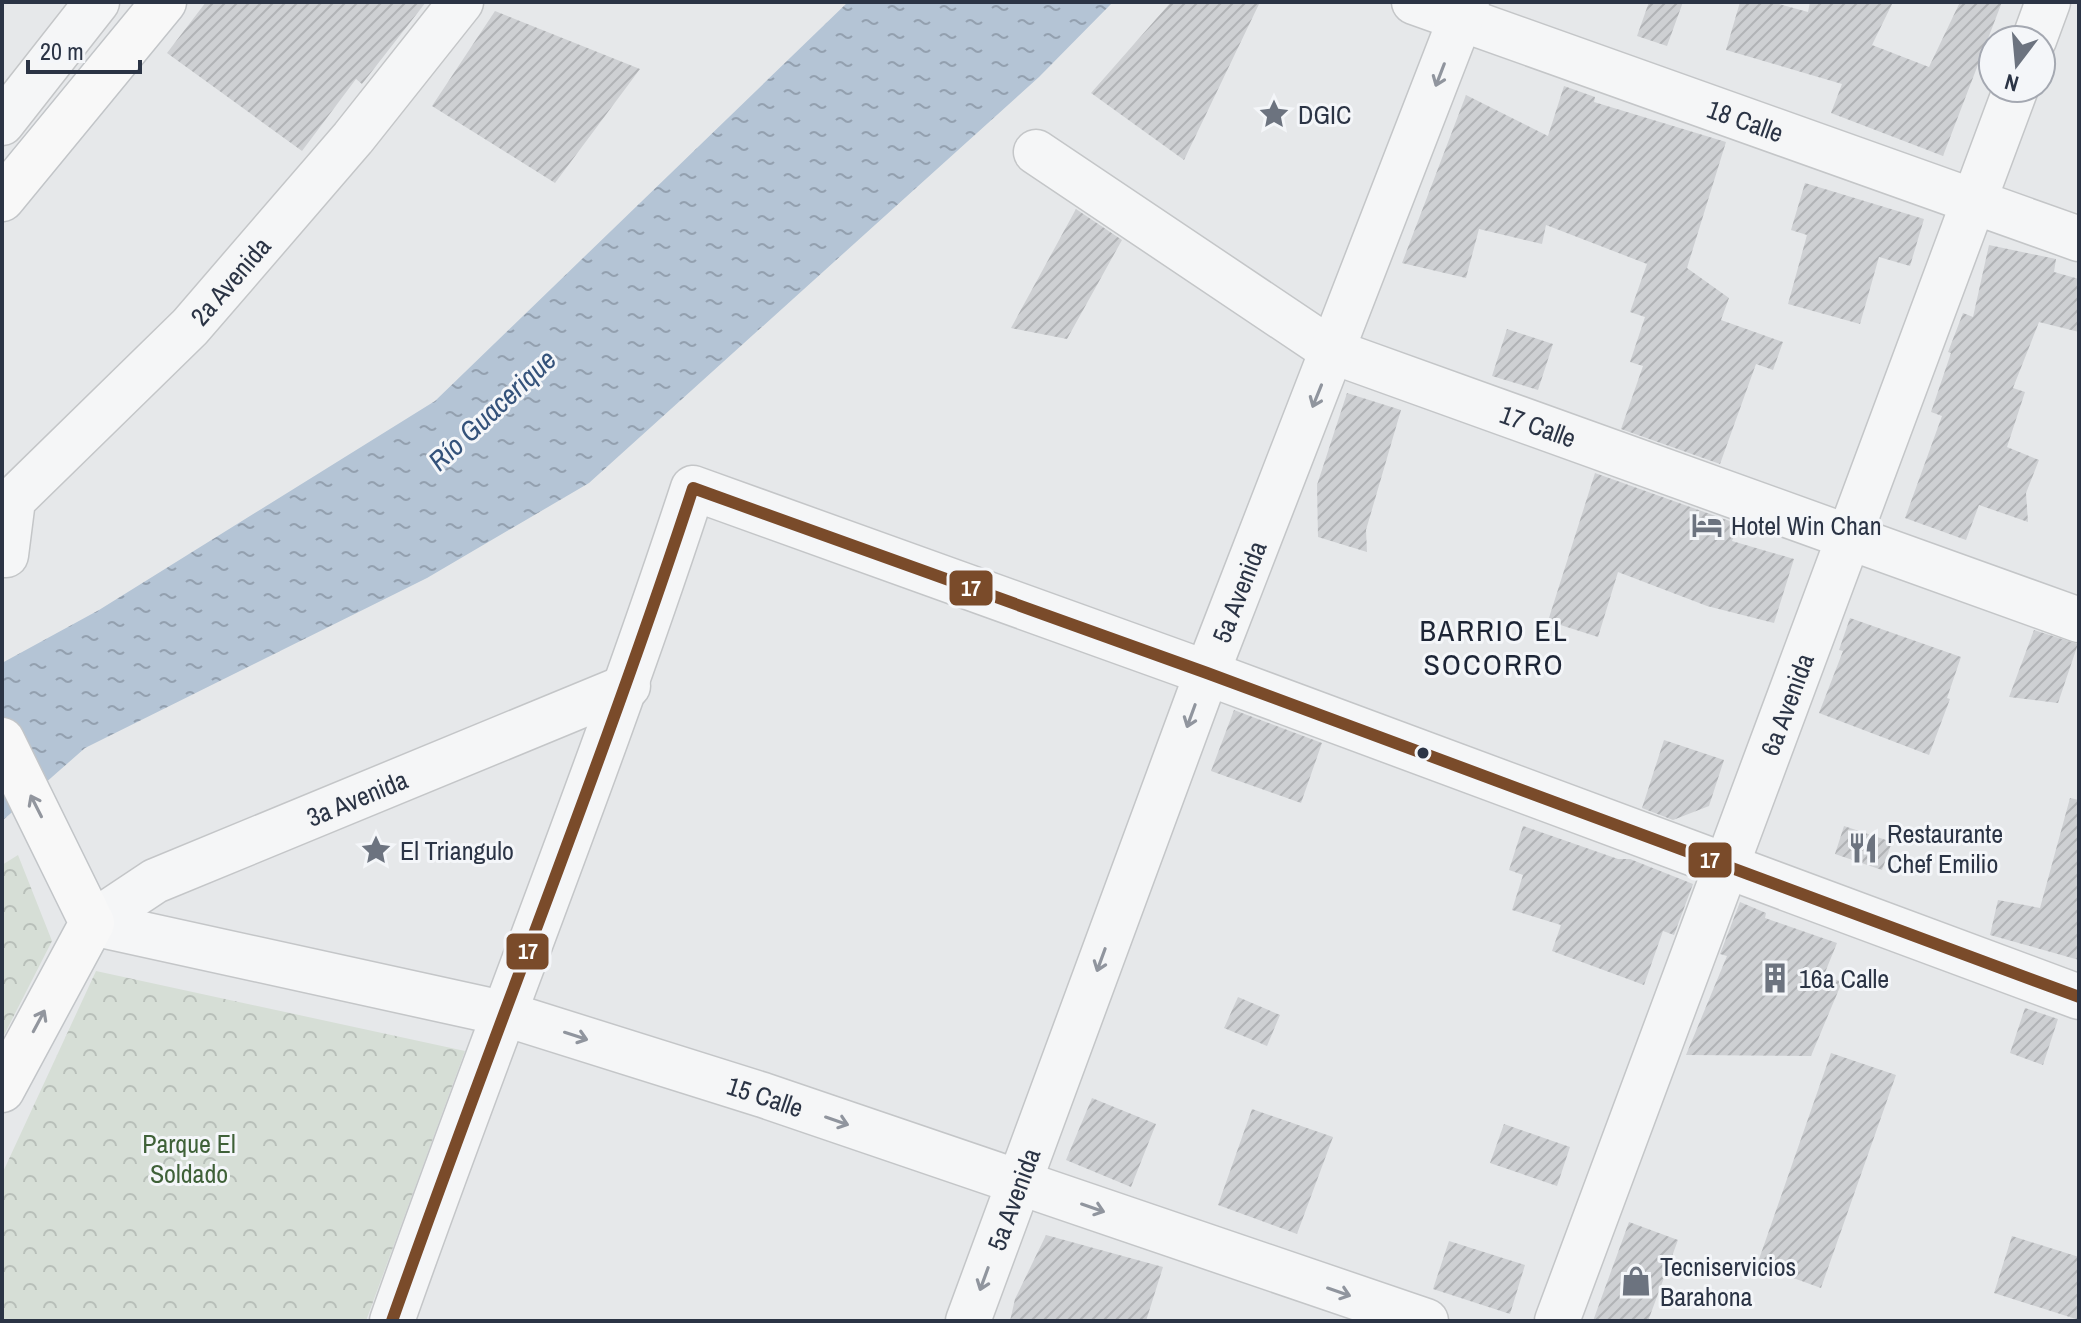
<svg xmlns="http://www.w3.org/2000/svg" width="2081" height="1323" viewBox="0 0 2081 1323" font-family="'Archivo Narrow',sans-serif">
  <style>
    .forest { fill: url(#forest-crowns) }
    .water { fill: url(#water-ripples) }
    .building { fill: url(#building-hatch) }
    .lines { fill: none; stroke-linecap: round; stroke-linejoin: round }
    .minor-casing { stroke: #c4c6c8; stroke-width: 47 }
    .major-casing { stroke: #c2c5c8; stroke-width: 47 }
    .minor { stroke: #f5f6f7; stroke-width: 44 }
    .major { stroke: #f8f8f8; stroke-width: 44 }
    .bus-1-casing { stroke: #f4f6f9; stroke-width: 18 }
    .bus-1 { stroke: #7a4b2a; stroke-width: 12 }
    .oneway { stroke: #90959e }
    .oneway2 { stroke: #92969e }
    .bus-dot { fill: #2b3445; stroke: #f4f6f9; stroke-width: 3 }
    .labels { text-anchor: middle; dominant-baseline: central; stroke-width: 6; stroke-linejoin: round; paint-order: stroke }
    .poi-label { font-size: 26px; fill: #2b3445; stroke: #f4f6f9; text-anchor: start }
    .street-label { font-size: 26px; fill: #2b3445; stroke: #f4f6f9 }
    .park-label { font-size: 26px; fill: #3f6138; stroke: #f4f6f9 }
    .water-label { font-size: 28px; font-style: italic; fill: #34527a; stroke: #f4f6f9 }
    .quarter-label { font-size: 30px; letter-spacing: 2px; fill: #1d2536; stroke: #f4f6f9 }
    .line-badge { stroke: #f4f6f9; stroke-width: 3 }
    .badge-label { font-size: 22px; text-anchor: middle; font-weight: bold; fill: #fff }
  </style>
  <defs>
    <pattern id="forest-crowns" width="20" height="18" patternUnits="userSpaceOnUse" patternTransform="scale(2)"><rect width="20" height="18" fill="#d6ded6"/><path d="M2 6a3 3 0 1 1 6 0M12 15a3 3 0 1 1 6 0" fill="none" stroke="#b8bfb9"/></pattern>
    <pattern id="water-ripples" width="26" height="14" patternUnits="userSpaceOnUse" patternTransform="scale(2)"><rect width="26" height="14" fill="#b4c4d5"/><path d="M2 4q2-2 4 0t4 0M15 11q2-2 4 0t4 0" fill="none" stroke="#93a0af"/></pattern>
    <pattern id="building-hatch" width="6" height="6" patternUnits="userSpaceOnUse" patternTransform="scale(2)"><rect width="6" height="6" fill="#ced0d3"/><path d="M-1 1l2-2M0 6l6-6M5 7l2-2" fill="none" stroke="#b1b3b6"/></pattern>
  </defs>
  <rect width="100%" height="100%" fill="#e6e8ea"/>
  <path class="forest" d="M18 855 52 941 2 1039V865Z
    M96 971 465 1051 366 1321H2V1174Z"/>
  <path class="water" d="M848 2H1113L1039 77 589 483 427 578 85 748 2 821V663L99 610 435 401Z"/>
  <path class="building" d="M206 2H426L362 84 356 79 302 151 167 53Z
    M1171 2H1260L1184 160 1091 93Z
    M1649 2H1683L1667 46 1637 36Z
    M1740 2H1772L1808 12 1810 2H1893L1872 45 1929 67 1960 2H2002L1943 156 1831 113 1842 84 1726 50Z
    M495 11 640 69 555 183 432 106Z
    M1564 86 1595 97 1594 102 1726 142 1687 268 1729 298 1721 320 1783 342 1773 370 1756 364 1720 464 1621 429 1643 366 1630 362 1645 317 1630 312 1647 264 1546 225 1542 244 1479 229 1466 278 1402 263 1466 95 1548 136Z
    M1805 183 1924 219 1910 266 1879 257 1860 324 1788 304 1807 235 1791 230Z
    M1076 209 1122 240 1067 339 1011 328Z
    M1989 245 2056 259 2054 272 2079 279V332L2039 322 2013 388 2025 392 2007 447 2039 460 2026 493 2028 522 1979 505 1966 540 1905 518 1942 416 1931 412 1951 353 1948 352 1963 313 1973 317Z
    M1507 329 1553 344 1538 390 1492 376Z
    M1347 393 1401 410 1366 530 1367 552 1318 537 1317 485Z
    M1595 473 1738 524 1732 541 1794 559 1774 623 1707 606 1618 572 1598 637 1548 621Z
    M1850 618 1961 657 1947 698 1950 699 1929 755 1819 713 1843 651 1839 650Z
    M2034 630 2078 644 2058 703 2009 697Z
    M1234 710 1322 743 1301 803 1211 771Z
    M1664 740 1724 760 1709 806 1673 820 1642 808Z
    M2070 798 2079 800V960L1990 935 1998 900 2040 908Z
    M1523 826 1618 859H1630L1693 884 1674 935 1663 931 1644 985 1552 951 1561 925 1512 910 1523 875 1509 870Z
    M1844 826 1892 842 1882 870 1835 854Z
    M1740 902 1766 913 1765 918 1837 943 1824 975 1842 982 1811 1056 1686 1055 1727 956 1720 954Z
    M1238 997 1280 1015 1267 1046 1224 1028Z
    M2025 1008 2058 1019 2043 1065 2010 1053Z
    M1831 1053 1896 1075 1821 1288 1757 1265Z
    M1092 1098 1156 1124 1131 1187 1066 1160Z
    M1252 1109 1333 1137 1297 1234 1218 1205Z
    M1504 1124 1570 1147 1557 1186 1490 1163Z
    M1629 1222 1678 1240 1648 1321H1593Z
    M1046 1235 1163 1267 1146 1321H1010L1015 1299Z
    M2012 1236 2079 1257V1320L1994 1293Z
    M1449 1241 1525 1265 1510 1314 1433 1289Z"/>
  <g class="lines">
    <g class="minor-casing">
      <g id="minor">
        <path id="s1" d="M1414 2 2079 239"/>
        <path d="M2034 40 2048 2"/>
        <path d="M2 123 97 2"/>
        <path id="s2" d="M1036 152 1334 352 2079 620"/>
        <path id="s3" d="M6 555 13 500 190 327 353 138 461 2"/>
        <path id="s4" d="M92 923 502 1013 763 1095 1426 1321"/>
        <path id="s5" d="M92 923 155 881 628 686"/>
        <path d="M392 1321C490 1042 601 769 693 488L1207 673 2079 997"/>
        <path id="s6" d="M968 1321 1207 673 1467 2"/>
        <path id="s7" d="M1557 1321 2016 88"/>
      </g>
    </g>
    <g class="major-casing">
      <path id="major" d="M2 199 164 2
        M2 740 92 923 2 1090"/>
    </g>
    <use href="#minor" class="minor"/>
    <use href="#major" class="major"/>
    <g class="bus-1-casing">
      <path id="bus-1" d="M392 1321C490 1042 601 769 693 488L1207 673 2079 997"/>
    </g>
    <use href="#bus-1" class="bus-1"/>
  </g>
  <defs><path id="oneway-shaft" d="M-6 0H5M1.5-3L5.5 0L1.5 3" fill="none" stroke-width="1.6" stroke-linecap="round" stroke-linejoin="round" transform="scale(2)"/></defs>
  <g class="oneway">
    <use href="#oneway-shaft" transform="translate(1440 75) rotate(111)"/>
    <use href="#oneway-shaft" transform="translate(1317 396) rotate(112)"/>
    <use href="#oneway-shaft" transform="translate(1191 716) rotate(110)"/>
    <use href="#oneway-shaft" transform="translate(1101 960) rotate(110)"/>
    <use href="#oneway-shaft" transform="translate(576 1036) rotate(18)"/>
    <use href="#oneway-shaft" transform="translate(837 1121) rotate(19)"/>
    <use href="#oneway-shaft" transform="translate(1093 1208) rotate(19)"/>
    <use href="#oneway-shaft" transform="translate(984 1279) rotate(110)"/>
    <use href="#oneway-shaft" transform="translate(1339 1292) rotate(19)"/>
  </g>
  <g class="oneway2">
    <use href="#oneway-shaft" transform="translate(36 806) rotate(-117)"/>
    <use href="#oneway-shaft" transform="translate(39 1021) rotate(-62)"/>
  </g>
  <defs>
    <g id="sight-bare" transform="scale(2.4)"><path d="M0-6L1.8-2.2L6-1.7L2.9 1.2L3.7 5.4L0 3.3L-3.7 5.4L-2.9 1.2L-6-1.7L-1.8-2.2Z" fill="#6c737f" stroke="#f4f6f9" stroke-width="2.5" paint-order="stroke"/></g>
    <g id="hotel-bare" transform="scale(2.4)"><path d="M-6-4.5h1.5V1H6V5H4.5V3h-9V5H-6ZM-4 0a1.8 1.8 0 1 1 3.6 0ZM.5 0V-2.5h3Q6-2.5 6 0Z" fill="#6c737f" stroke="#f4f6f9" stroke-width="2.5" paint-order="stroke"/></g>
    <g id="restaurant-bare" transform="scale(2.4)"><path d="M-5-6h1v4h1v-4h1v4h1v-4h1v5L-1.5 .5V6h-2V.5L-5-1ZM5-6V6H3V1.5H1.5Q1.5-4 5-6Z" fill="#6c737f" stroke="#f4f6f9" stroke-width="2.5" paint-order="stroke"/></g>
    <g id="building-bare" transform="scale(2.4)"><path d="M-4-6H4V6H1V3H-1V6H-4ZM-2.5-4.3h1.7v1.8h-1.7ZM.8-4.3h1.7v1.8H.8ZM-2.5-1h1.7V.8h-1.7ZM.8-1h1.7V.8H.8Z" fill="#6c737f" stroke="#f4f6f9" stroke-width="2.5" paint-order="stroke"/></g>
    <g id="shop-bare" transform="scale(2.4)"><path d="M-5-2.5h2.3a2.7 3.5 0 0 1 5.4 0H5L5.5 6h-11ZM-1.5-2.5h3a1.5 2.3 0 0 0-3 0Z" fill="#6c737f" stroke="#f4f6f9" stroke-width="2.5" paint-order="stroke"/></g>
  </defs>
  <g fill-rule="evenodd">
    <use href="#sight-bare" x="1274" y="114"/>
    <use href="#hotel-bare" x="1707" y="525"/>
    <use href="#restaurant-bare" x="1863" y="848"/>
    <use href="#sight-bare" x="376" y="850"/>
    <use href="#building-bare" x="1775" y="978"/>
    <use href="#shop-bare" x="1636" y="1281"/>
  </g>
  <circle class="bus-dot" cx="1423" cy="753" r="7"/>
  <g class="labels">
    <g class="poi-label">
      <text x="1298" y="114">DGIC</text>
      <text x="1731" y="525">Hotel Win Chan</text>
      <text x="1887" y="833">Restaurante<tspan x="1887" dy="30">Chef Emilio</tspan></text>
      <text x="400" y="850">El Triangulo</text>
      <text x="1799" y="978">16a Calle</text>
      <text x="1660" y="1266">Tecniservicios<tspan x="1660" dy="30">Barahona</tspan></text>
    </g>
    <g class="street-label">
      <text stroke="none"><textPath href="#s1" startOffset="352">18 Calle</textPath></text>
      <text stroke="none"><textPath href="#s3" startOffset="364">2a Avenida</textPath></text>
      <text stroke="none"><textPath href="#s2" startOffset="576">17 Calle</textPath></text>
      <text stroke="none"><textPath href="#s6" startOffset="778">5a Avenida</textPath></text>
      <text stroke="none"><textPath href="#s7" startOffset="658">6a Avenida</textPath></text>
      <text stroke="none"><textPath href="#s5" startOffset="294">3a Avenida</textPath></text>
      <text stroke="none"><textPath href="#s4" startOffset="696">15 Calle</textPath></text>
      <text stroke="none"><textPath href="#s6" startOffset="130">5a Avenida</textPath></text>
    </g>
    <g class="park-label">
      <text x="189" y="1143">Parque El<tspan x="189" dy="30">Soldado</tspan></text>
    </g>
    <g class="water-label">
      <text transform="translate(492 410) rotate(-43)">Río Guacerique</text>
    </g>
    <g class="quarter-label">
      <text x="1494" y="630">BARRIO EL<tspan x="1494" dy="34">SOCORRO</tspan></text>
    </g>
  </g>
  <g class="line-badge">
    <rect x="948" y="569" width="46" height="38" rx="8" fill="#7a4b2a"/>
    <rect x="1687" y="841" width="46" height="38" rx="8" fill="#7a4b2a"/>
    <rect x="505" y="932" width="45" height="39" rx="8" fill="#7a4b2a"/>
  </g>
  <g class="badge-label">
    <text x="971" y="596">17</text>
    <text x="1710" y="868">17</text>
    <text x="528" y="959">17</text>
  </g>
  <rect width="2081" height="1323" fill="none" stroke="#2b3445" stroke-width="8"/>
  <g transform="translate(2017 64) rotate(196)"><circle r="38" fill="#f4f6f9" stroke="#a4a8b1" stroke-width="2"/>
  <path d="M0-6L14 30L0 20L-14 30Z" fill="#6c737f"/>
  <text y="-12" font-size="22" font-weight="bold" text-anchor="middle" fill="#2b3445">N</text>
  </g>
  <path d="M28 60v12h112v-12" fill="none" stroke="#2b3445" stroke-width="4"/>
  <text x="40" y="60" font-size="24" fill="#2b3445" stroke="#f4f6f9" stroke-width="6" paint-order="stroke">20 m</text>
</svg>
